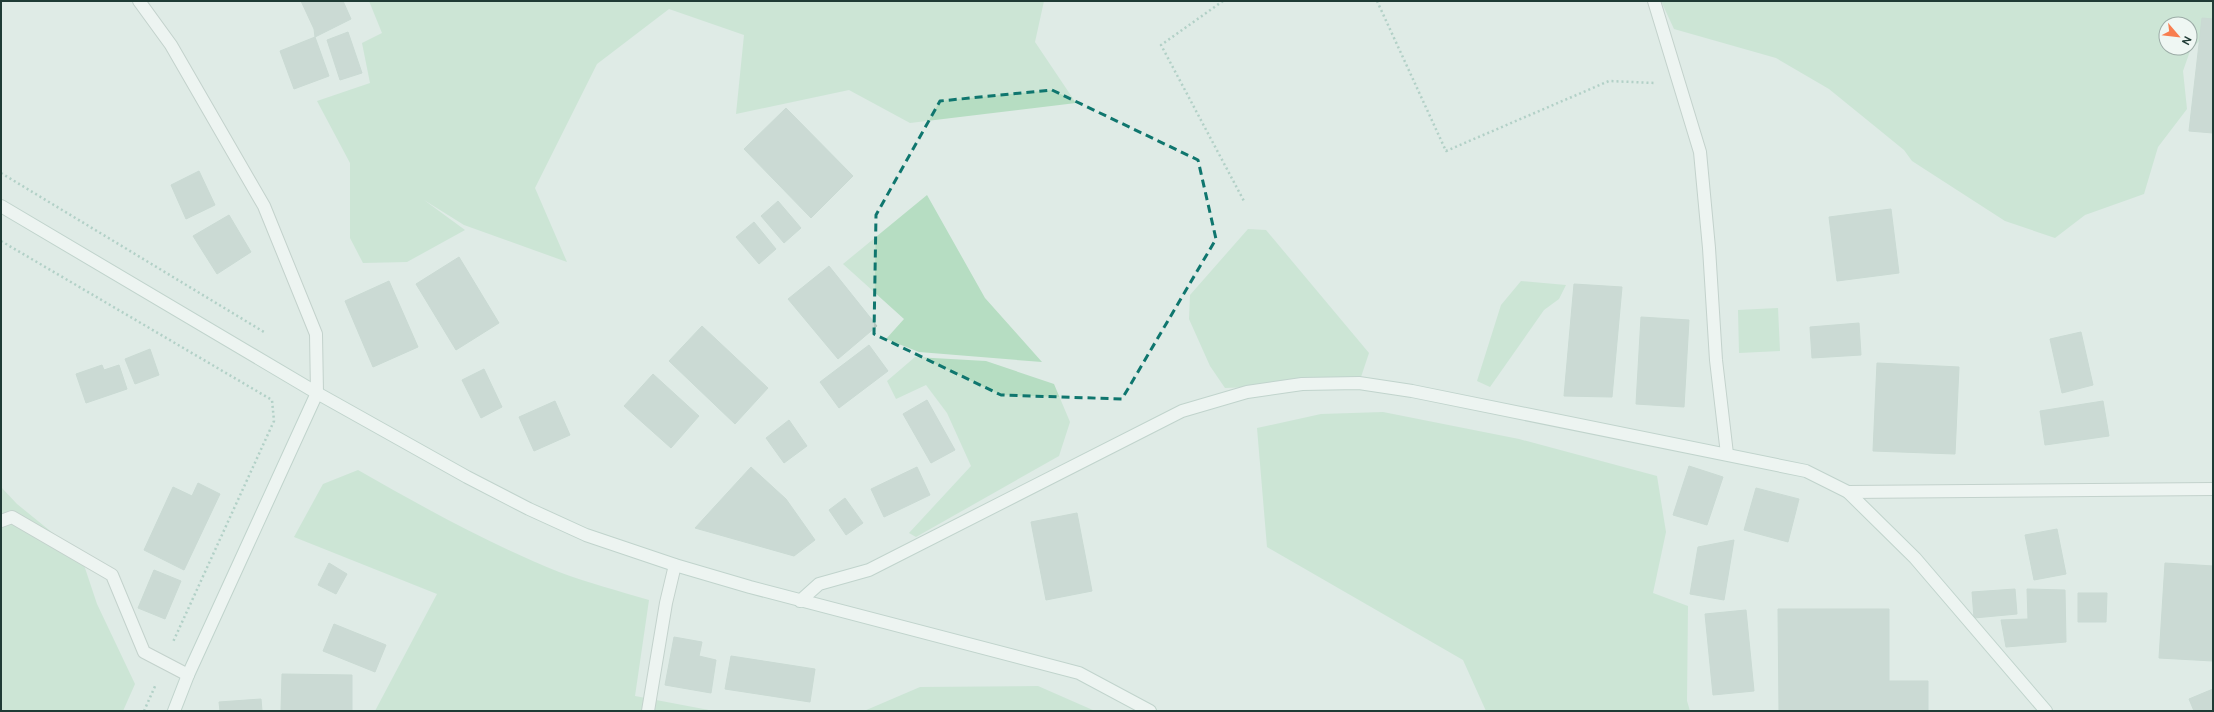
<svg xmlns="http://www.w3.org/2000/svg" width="2214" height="712" viewBox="0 0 2214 712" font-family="'DM Sans',sans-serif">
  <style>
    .green { fill: #b6ddc2; fill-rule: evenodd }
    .building { fill: #b4c6bf; stroke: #b1c5bd }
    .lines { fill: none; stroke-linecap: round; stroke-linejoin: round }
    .lane-casing { stroke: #a2b3ad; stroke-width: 14 }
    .street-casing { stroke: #a2b3ad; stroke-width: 14 }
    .secondary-casing { stroke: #9db7ae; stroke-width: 14 }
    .path { stroke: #7db0a2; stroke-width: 2.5; stroke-dasharray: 2 3; stroke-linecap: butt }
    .lane { stroke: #fff; stroke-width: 12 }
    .street { stroke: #fff; stroke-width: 12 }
    .secondary { stroke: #fff; stroke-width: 12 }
    .marked { fill: none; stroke: #0f766e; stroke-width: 3; stroke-dasharray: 8 5; stroke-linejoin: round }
  </style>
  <rect width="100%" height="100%" fill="#dfebe6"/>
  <path class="green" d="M369 1H1044L1035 42 1076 103 910 123 849 90 736 114 744 35 669 9 597 64 535 188 567 262 464 225 424 200 465 230 407 262 363 263 350 238V163L317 101 370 83 362 43 382 33Z
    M1661 1H2213V26L2190 51 2183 71 2187 109 2158 147 2144 194 2085 215 2055 238 2005 221 1912 161 1904 150 1829 89 1776 58 1674 29ZM2166 24H2190V48H2166Z
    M927 195 985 298 1042 362 919 352 886 339 904 319 843 264Z
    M1248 229 1266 230 1369 353 1359 383 1225 388 1210 366 1189 319 1190 295Z
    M1521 281 1566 285 1559 299 1544 310 1490 387 1477 381 1501 305Z
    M1778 308 1780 351 1739 353 1738 310Z
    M915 357 986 361 1054 384 1070 422 1059 456 916 537 909 533 971 466 947 413 926 385 896 399 887 381Z
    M1383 412 1519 439 1657 476 1666 532 1653 593 1688 606 1687 701 1690 711H1486L1463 660 1267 547 1257 428 1321 414Z
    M358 470C423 507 489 544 559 572 588 583 619 591 649 600L635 696 714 711H375L437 594 294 537 323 484Z
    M1 487 17 504 81 556 97 604 135 684 123 711H1Z
    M1038 686 1095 711H864L920 687Z"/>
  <path class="building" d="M301 1H343L351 19 315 37 314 29Z
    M2202 18 2213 19V133L2189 131Z
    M348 32 362 73 340 80 327 40Z
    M315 37 329 76 294 89 280 51Z
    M786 108 853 176 811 218 744 149Z
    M199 171 215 205 186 219 171 185Z
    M778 201 801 228 784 243 761 216Z
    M1891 209 1899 273 1837 281 1829 217Z
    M229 215 251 252 217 274 193 236Z
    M754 222 776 249 759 264 736 237Z
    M459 257 499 323 456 350 416 284Z
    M829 266 877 326 838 359 788 299Z
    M389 281 418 347 373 367 345 301Z
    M1574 284 1622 287 1612 397 1564 396Z
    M1641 317 1689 320 1684 407 1636 404Z
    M1859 323 1861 355 1812 358 1810 327Z
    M702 326 768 388 735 424 669 361Z
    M2081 332 2093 385 2062 393 2050 339Z
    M869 345 888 371 839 408 820 382Z
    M150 349 159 375 135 384 125 359Z
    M1877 363 1959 367 1955 454 1873 451Z
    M102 365 104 370 119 365 127 389 86 403 76 374Z
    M484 369 502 407 481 418 462 380Z
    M653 374 699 416 671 448 624 406Z
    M927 400 955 450 931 463 903 414Z
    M555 401 570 435 534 451 519 417Z
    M2103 401 2109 436 2045 445 2040 411Z
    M789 420 807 446 784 463 766 438Z
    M1689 466 1723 477 1707 525 1673 515Z
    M751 467 786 499 815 540 794 556 695 528Z
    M917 467 930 495 884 517 871 489Z
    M198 483 220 494 184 570 144 550 173 487 192 496Z
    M1756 488 1799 499 1788 542 1744 530Z
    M845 498 863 523 846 535 829 510Z
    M1077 513 1092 591 1046 600 1031 522Z
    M2057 529 2066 574 2034 580 2025 535Z
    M1734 540 1724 600 1690 594 1698 547Z
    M329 563 347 574 336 594 318 585Z
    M2165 563 2213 566V661L2159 658Z
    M154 570 181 581 165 619 138 608Z
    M2015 589 2017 614 1974 618 1972 592Z
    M2027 589 2065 590 2066 642 2006 647 2001 620 2028 619Z
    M2078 593H2107L2106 622H2078Z
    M1778 609H1889V681H1928V711H1779Z
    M1746 610 1754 691 1713 695 1705 614Z
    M334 624 386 645 375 672 323 651Z
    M674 637 702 642 699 656 716 660 711 693 665 685Z
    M731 656 815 669 810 702 725 689Z
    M282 674 352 675V711H281Z
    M2213 689V711H2194L2189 699Z
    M261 699 262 711H220L219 702Z"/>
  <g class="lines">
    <g class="lane-casing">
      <path id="lane" d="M648 711 666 603 675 565"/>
    </g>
    <g class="street-casing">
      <path id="street" d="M139 1 171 45 264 206 316 334 317 393
        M1654 1 1700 152 1709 248 1716 360 1727 454
        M1848 492 2213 489
        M1 521 12 517 112 575 144 652 188 675"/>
    </g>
    <g class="secondary-casing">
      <path id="secondary" d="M1 206 317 393 467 477 529 509 586 535 675 565 750 587 1079 673 1150 711
        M800 601 819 584 869 570 1182 411 1247 392 1302 384 1359 383 1412 391 1806 471 1848 492 1915 558 2046 711
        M174 711 188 675 317 393"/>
    </g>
    <path class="path" d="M1223 1 1161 45 1245 203
      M1377 1 1446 151 1609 81 1655 83
      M1 173 264 332
      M1 241 272 400 274 421 173 642
      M144 711 156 684"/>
    <use href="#lane" class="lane"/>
    <use href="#street" class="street"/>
    <use href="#secondary" class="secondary"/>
  </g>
  <path d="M0 0H2214V712H0ZM1052 90 1198 160 1216 239 1122 399 1001 395 874 334 876 215 940 101Z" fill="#dfebe6" fill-opacity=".55" fill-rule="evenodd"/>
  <path class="marked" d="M1052 90 1198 160 1216 239 1122 399 1001 395 874 334 876 215 940 101Z"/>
  <rect width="2214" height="712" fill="none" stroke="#1f3b35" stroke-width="4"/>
  <g transform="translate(2178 36) rotate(118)"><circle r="19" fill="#eff7f3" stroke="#9caca7"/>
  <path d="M0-3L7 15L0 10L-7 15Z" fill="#f87e4f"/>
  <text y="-6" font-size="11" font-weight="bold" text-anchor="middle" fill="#1f3b35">N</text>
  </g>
</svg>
